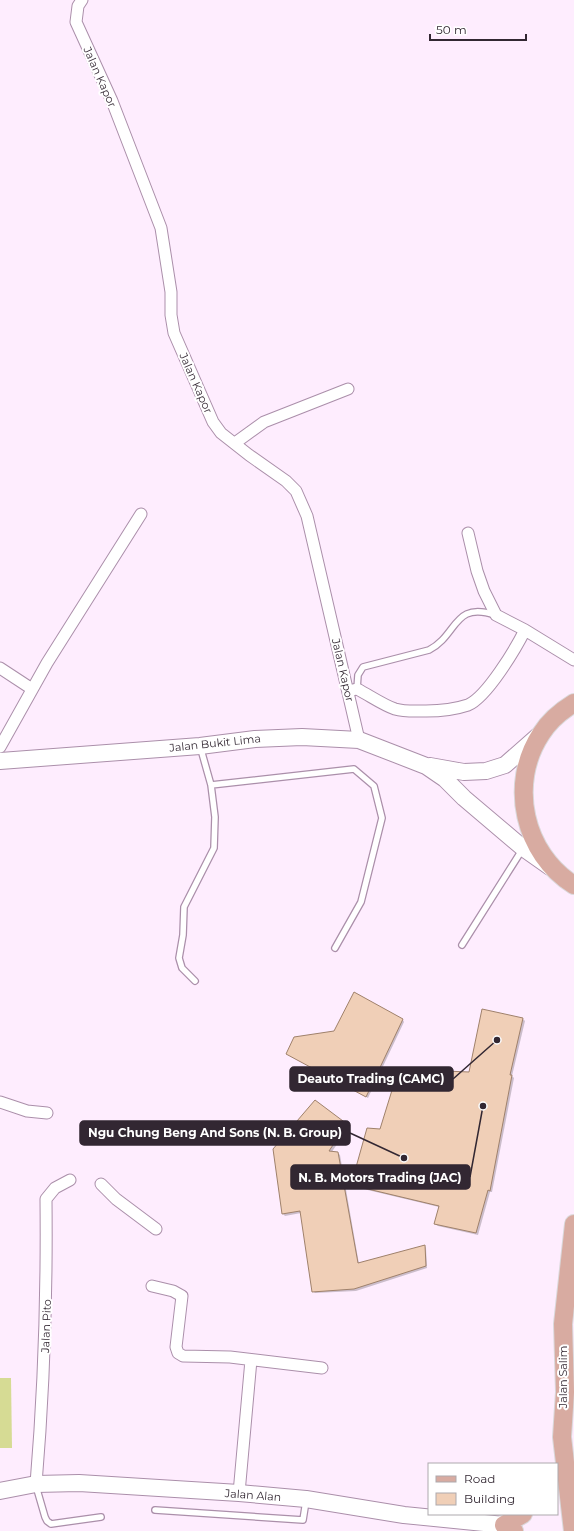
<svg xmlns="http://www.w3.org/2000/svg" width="574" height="1531" viewBox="0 0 574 1531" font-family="Montserrat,sans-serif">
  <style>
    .green { fill: #d6db94 }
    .shadow { fill: #0003 }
    .building { fill: #f0cfb7; stroke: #9f816b }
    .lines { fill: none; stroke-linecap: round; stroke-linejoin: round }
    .lane-casing { stroke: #ab8faa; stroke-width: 8 }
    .street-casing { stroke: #ab8faa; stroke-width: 13 }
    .secondary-casing { stroke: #ab8faa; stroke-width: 18 }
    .primary-casing { stroke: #dad8da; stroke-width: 20 }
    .lane { stroke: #fff; stroke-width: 5.5 }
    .street { stroke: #fff; stroke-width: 11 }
    .secondary { stroke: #fff; stroke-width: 16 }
    .primary { stroke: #d8aba1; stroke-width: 18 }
    .labels { text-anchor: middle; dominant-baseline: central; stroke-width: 4; stroke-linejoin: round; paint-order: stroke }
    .street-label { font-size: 11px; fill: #322732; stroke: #fff }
    .leader { fill: none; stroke: #322732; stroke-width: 1.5 }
    .callout-dot { fill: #322732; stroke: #fff; stroke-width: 1.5 }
    .callout { fill: #322732; stroke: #322732; stroke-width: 1.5 }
    .callout-label { font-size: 12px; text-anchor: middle; font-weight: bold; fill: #fff }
  </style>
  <rect width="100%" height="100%" fill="#feedfe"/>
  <path class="green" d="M0 1378H11L12 1448H0Z"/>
  <path class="shadow" d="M483 1010 523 1019 525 1021 512 1076 514 1078 492 1192H490L478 1235 438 1226 435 1224 439 1207 355 1187 352 1185 380 1130 407 1091 444 1078 469 1073Z
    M403 1020 404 1022 368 1098 289 1055Z
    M315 1101 349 1127 331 1153H338L340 1155 359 1264 425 1246 426 1248 427 1268 356 1291 315 1293 313 1291 301 1213 285 1216 283 1214Z"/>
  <path class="building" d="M354 992 403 1019 366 1097 286 1054 294 1037 334 1031Z
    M482 1009 523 1018 510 1075H512L490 1191 488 1190 476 1233 434 1224 439 1206 351 1185 367 1128 380 1129 393 1087 407 1090 410 1076 444 1077 445 1071 469 1072Z
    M315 1100 347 1124 329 1151 338 1152 358 1263 425 1245 426 1266 354 1289 312 1292 300 1211 282 1214 273 1149Z"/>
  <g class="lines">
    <g class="lane-casing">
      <path id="lane" d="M357 689 358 675 363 667 429 650C458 635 453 601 495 615
        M211 785 354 769 374 786 382 818 361 902 335 948
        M462 945 522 850
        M195 981 182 968 179 958 183 935 184 907 214 848 215 817 211 785 200 746
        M36 1486 45 1517 47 1521 51 1524 101 1517
        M155 1510 303 1520 306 1501"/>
    </g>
    <g class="street-casing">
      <path id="street" d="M82 0 78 6 76 22 112 101 161 228 171 292V315L174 333 213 422 221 433 249 455 286 481 296 491 307 516 359 740
        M235 443 264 422 348 389
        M468 533 477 571 484 591 496 615 525 630 574 660
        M0 668 32 689
        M348 691 357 689C369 695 383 705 395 709 405 712 416 711 426 711 439 711 456 709 468 705 487 697 516 648 525 630
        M0 747 47 663 141 514
        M0 1102 27 1111 47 1113
        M101 1184 116 1199 156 1229
        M152 1286 173 1291 182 1296 176 1347 178 1353 183 1356 230 1357 322 1368
        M36 1484C44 1389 47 1295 46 1199L55 1188 70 1180
        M239 1493 251 1360"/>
    </g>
    <g class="secondary-casing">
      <path id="secondary" d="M0 761 200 746 255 739 302 737 359 740 426 766 445 779 464 798 523 848 550 867
        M430 766 464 772 486 771 505 765 538 736
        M0 1491 36 1484 79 1483 239 1493 306 1499 404 1515 504 1525"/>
    </g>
    <g class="primary-casing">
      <path id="primary" d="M574 703C561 711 549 721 541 734 508 784 524 854 574 885
        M514 1531 504 1525 523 1514
        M573 1531 562 1437 565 1392 563 1324 574 1224"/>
    </g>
    <use href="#lane" class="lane"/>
    <use href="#street" class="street"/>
    <use href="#secondary" class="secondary"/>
    <use href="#primary" class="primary"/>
  </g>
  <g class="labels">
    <g class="street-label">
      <text transform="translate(100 77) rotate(66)">Jalan Kapor</text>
      <text transform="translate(196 383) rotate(66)">Jalan Kapor</text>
      <text transform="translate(343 670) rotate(77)">Jalan Kapor</text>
      <text transform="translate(215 743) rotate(-6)">Jalan Bukit Lima</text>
      <text transform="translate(46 1326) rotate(-88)">Jalan Pito</text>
      <text transform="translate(563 1377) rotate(-90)">Jalan Salim</text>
      <text transform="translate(253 1495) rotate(4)">Jalan Alan</text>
    </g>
  </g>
  <path class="leader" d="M497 1040L453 1079M404 1158L350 1133M483 1106L470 1177"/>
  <g class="callout-dot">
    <circle cx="497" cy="1040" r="4"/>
    <circle cx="404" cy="1158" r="4"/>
    <circle cx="483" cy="1106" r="4"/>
  </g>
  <g class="callout">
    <rect x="290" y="1067" width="163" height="24" rx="4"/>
    <rect x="80" y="1121" width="270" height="24" rx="4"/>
    <rect x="291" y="1165" width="179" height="24" rx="4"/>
  </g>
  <g class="callout-label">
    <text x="371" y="1083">Deauto Trading (CAMC)</text>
    <text x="215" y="1137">Ngu Chung Beng And Sons (N. B. Group)</text>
    <text x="380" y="1182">N. B. Motors Trading (JAC)</text>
  </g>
  <rect x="428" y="1463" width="130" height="52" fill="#ffffff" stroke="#ada9ad"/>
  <rect x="436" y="1476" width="20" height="6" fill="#d8aba1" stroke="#ada9ad"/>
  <text x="464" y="1483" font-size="12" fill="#322732">Road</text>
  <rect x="436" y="1493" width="20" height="12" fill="#f0cfb7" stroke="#ada9ad"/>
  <text x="464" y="1503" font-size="12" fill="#322732">Building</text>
  <path d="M430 34v6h96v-6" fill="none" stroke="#322732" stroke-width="2"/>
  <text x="436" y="34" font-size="12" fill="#322732" stroke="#ffffff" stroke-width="3" paint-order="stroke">50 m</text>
</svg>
